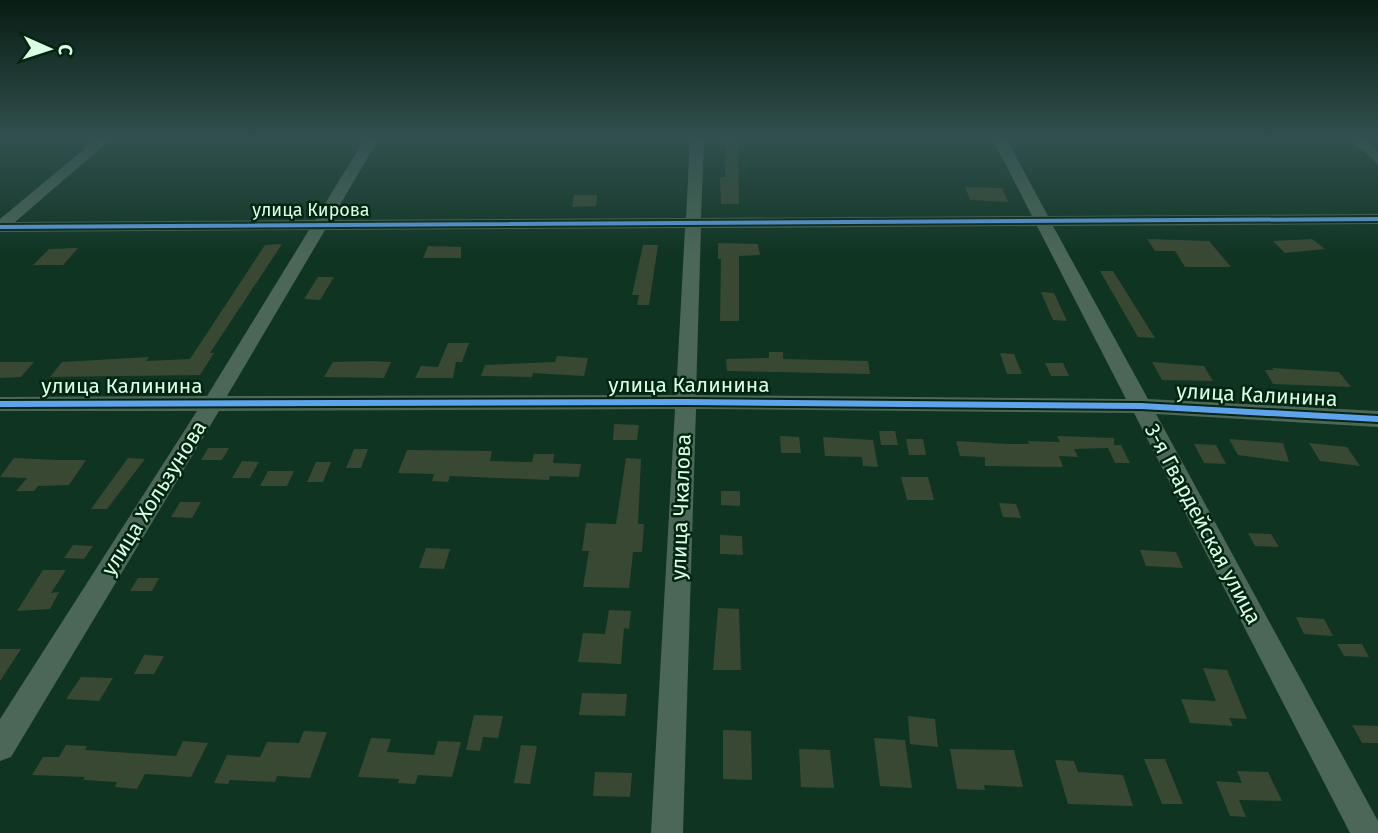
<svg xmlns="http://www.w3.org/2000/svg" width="1378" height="833" viewBox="0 0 1378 833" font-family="'Fira Sans',sans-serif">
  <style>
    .building { fill: #394833 }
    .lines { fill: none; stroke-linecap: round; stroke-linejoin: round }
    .minor { fill: #4c6757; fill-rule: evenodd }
    .cycleway-casing { stroke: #052513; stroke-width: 4 }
    .cycleway { fill: #60a3ed; fill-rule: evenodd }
    .labels { text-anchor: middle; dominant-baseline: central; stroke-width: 5; stroke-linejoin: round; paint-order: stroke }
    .far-street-label { font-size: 18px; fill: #daffe4; stroke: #052513 }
    .street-label { font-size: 21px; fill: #daffe4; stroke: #052513 }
  </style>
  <rect width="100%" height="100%" fill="#0f3422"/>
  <path class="building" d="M725 140H735L738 148 739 204H721L720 177H725Z
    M965 187 1002 188 1008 202 970 200Z
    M574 195H597L596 206 572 207Z
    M1147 239 1209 241 1231 267H1185L1175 251H1155Z
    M1312 239 1325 249 1285 253 1273 241Z
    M718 243 758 244 760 255 739 256V321H720L721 259H718Z
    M282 244 210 353H214L200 375 50 377 62 362 149 357 146 361 190 359 265 245Z
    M643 245H658L649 305H637L639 295H632Z
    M428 246 461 247V258H423Z
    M78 248 63 265H33L49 249Z
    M1100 271H1113L1155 338 1138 337Z
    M318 277H334L320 300 304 299Z
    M1041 292 1054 293 1067 321 1053 320Z
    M448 343H469L462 362H456L453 378H415L421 366 438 367Z
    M769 352H783V359L868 361 870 374 727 371 726 359 769 358Z
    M1000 353 1014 354 1022 374H1007Z
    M557 356 588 358 584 376 533 373 532 377 481 376 485 365 555 362Z
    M371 361 391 362 384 378 324 377 333 362Z
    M0 362H34L21 377 0 378Z
    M1152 362 1204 366 1213 381 1162 380Z
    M1045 363H1063L1069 376H1051Z
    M1272 368 1339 372 1351 387 1273 384 1265 370H1274Z
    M614 424 639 425 637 440H613Z
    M879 431H895L898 445H881Z
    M780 436 799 437 801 453H781Z
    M1057 436 1114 438V445H1121L1130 463H1115L1108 448 1074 449 1078 457 1059 456 1063 467 985 466V457L960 456 956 441 1009 444H1029L1028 441 1060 442Z
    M823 437 873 440 878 467 863 466 862 457 825 456Z
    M906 439H923L926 455H909Z
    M1229 439 1283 443 1289 462 1238 455Z
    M1309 443 1347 447 1360 466 1320 461Z
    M1194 444 1216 445 1226 464 1204 463Z
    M208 448H229L222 460H201Z
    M354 449H368L361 468H346Z
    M407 450 492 451 490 461 532 462 534 454H554L553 463 581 464 579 477 550 476 549 480 450 476 448 482 432 481 434 474 398 473Z
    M14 458 57 460H86L69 485 38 486 34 491H16L27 478 0 477Z
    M128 458 145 459 107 509H91Z
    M626 458 641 459 638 524H644L642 552H633L629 588 583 587 589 551H582L586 523 616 524Z
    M242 461 259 462 250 478H232Z
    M316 462H331L323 482H307Z
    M268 471H294L287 486H260Z
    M901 477H928L934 500H907Z
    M721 491H740V506L721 505Z
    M180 502H201L192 518 171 517Z
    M999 503 1016 504 1021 518 1003 517Z
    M1248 533 1271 534 1279 547 1255 546Z
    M720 535 742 536 743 555 720 554Z
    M73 545 93 546 84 559 64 558Z
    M426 548 450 549 444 569 419 568Z
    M1140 550 1176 552 1183 568 1146 566Z
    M43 570H66L51 593 59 592 50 609 17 611Z
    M138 578H159L152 591H130Z
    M718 608 739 609 741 670H713Z
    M609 610 631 611 629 629 624 628 621 664 578 662 583 633 605 634Z
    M1296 617 1324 619 1333 636 1304 634Z
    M1337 644H1362L1369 657 1344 656Z
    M0 649H21L0 681Z
    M144 655 164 656 154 674H134Z
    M1203 668 1227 670 1247 719 1229 718 1233 726 1190 723 1181 699 1216 701Z
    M81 677 113 678 99 701 66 699Z
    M582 693 627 694 625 716 579 715Z
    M474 715 503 716 498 738 483 737 480 751 466 750Z
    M908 716 935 719 938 747 910 744Z
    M1352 725 1378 726V743H1362Z
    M723 730 751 731 752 780 723 779Z
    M304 731 327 732 310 778 277 776 275 782 230 780 228 784 214 783 227 755 260 757 267 742 299 743Z
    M371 738 391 739 387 752 434 755 438 741 461 742 452 777 418 775 415 784 398 783 399 779 358 777Z
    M874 738 905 740 912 788 880 786Z
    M183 741 208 743 191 777 145 774 137 789 115 787 117 782 83 780 85 777 32 775 43 757H59L66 745 87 746 85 750 176 756Z
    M521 745 537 746 530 784 514 783Z
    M799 749 830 750 834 788 801 787Z
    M950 749 1014 750 1023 787 984 785 985 790 957 789Z
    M1144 759H1165L1183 804H1162Z
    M1055 760 1074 761 1078 772 1123 775 1133 806 1068 804Z
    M1237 771 1268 772 1282 801 1239 800 1246 817 1230 816 1216 781 1242 783Z
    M595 772 632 773 630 797 593 796Z"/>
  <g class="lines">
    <path class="minor" d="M95 140H110L15 222 315 220 364 140H378L331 220 686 218 690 140H704L701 218 1032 216 993 140H1007L1048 216 1378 214V224L1053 226 1148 399 1378 411V427L1156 414 1378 821V833H1350L1134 413 696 409 683 833H651L675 409 219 411 11 757 0 761V719L197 411H0V397L207 396 309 230 0 232V219ZM1037 226 1126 399 696 395 701 228ZM685 228 676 395 227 396 325 230Z
      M1351 140H1366L1378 152V164Z"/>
    <g class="cycleway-casing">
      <path id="cycleway" d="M1378 217V221L0 229V225Z
        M685 399 1141 403 1378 416V422L1141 409 685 405 0 407V401Z"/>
    </g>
    <use href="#cycleway" class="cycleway"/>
  </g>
  <linearGradient id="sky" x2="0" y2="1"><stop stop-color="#081d13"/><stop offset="0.54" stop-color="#31504f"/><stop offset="1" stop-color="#31504f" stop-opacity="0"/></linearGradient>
  <rect width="1378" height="257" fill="url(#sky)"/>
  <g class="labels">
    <g class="far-street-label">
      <text x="311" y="210">улица Кирова</text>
    </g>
    <g class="street-label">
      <text x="689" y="385">улица Калинина</text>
      <text x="122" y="386">улица Калинина</text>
      <text transform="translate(1257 395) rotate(3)">улица Калинина</text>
      <text transform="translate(154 498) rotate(-58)">улица Хользунова</text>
      <text transform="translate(681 507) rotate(-88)">улица Чкалова</text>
      <text transform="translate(1203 524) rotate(62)">3-я Гвардейская улица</text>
    </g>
  </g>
  <g transform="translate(49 49) rotate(93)" stroke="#052513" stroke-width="5" paint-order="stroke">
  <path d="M0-5L12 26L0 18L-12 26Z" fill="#daffe4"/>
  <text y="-10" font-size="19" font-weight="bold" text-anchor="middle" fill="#daffe4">С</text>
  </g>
</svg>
